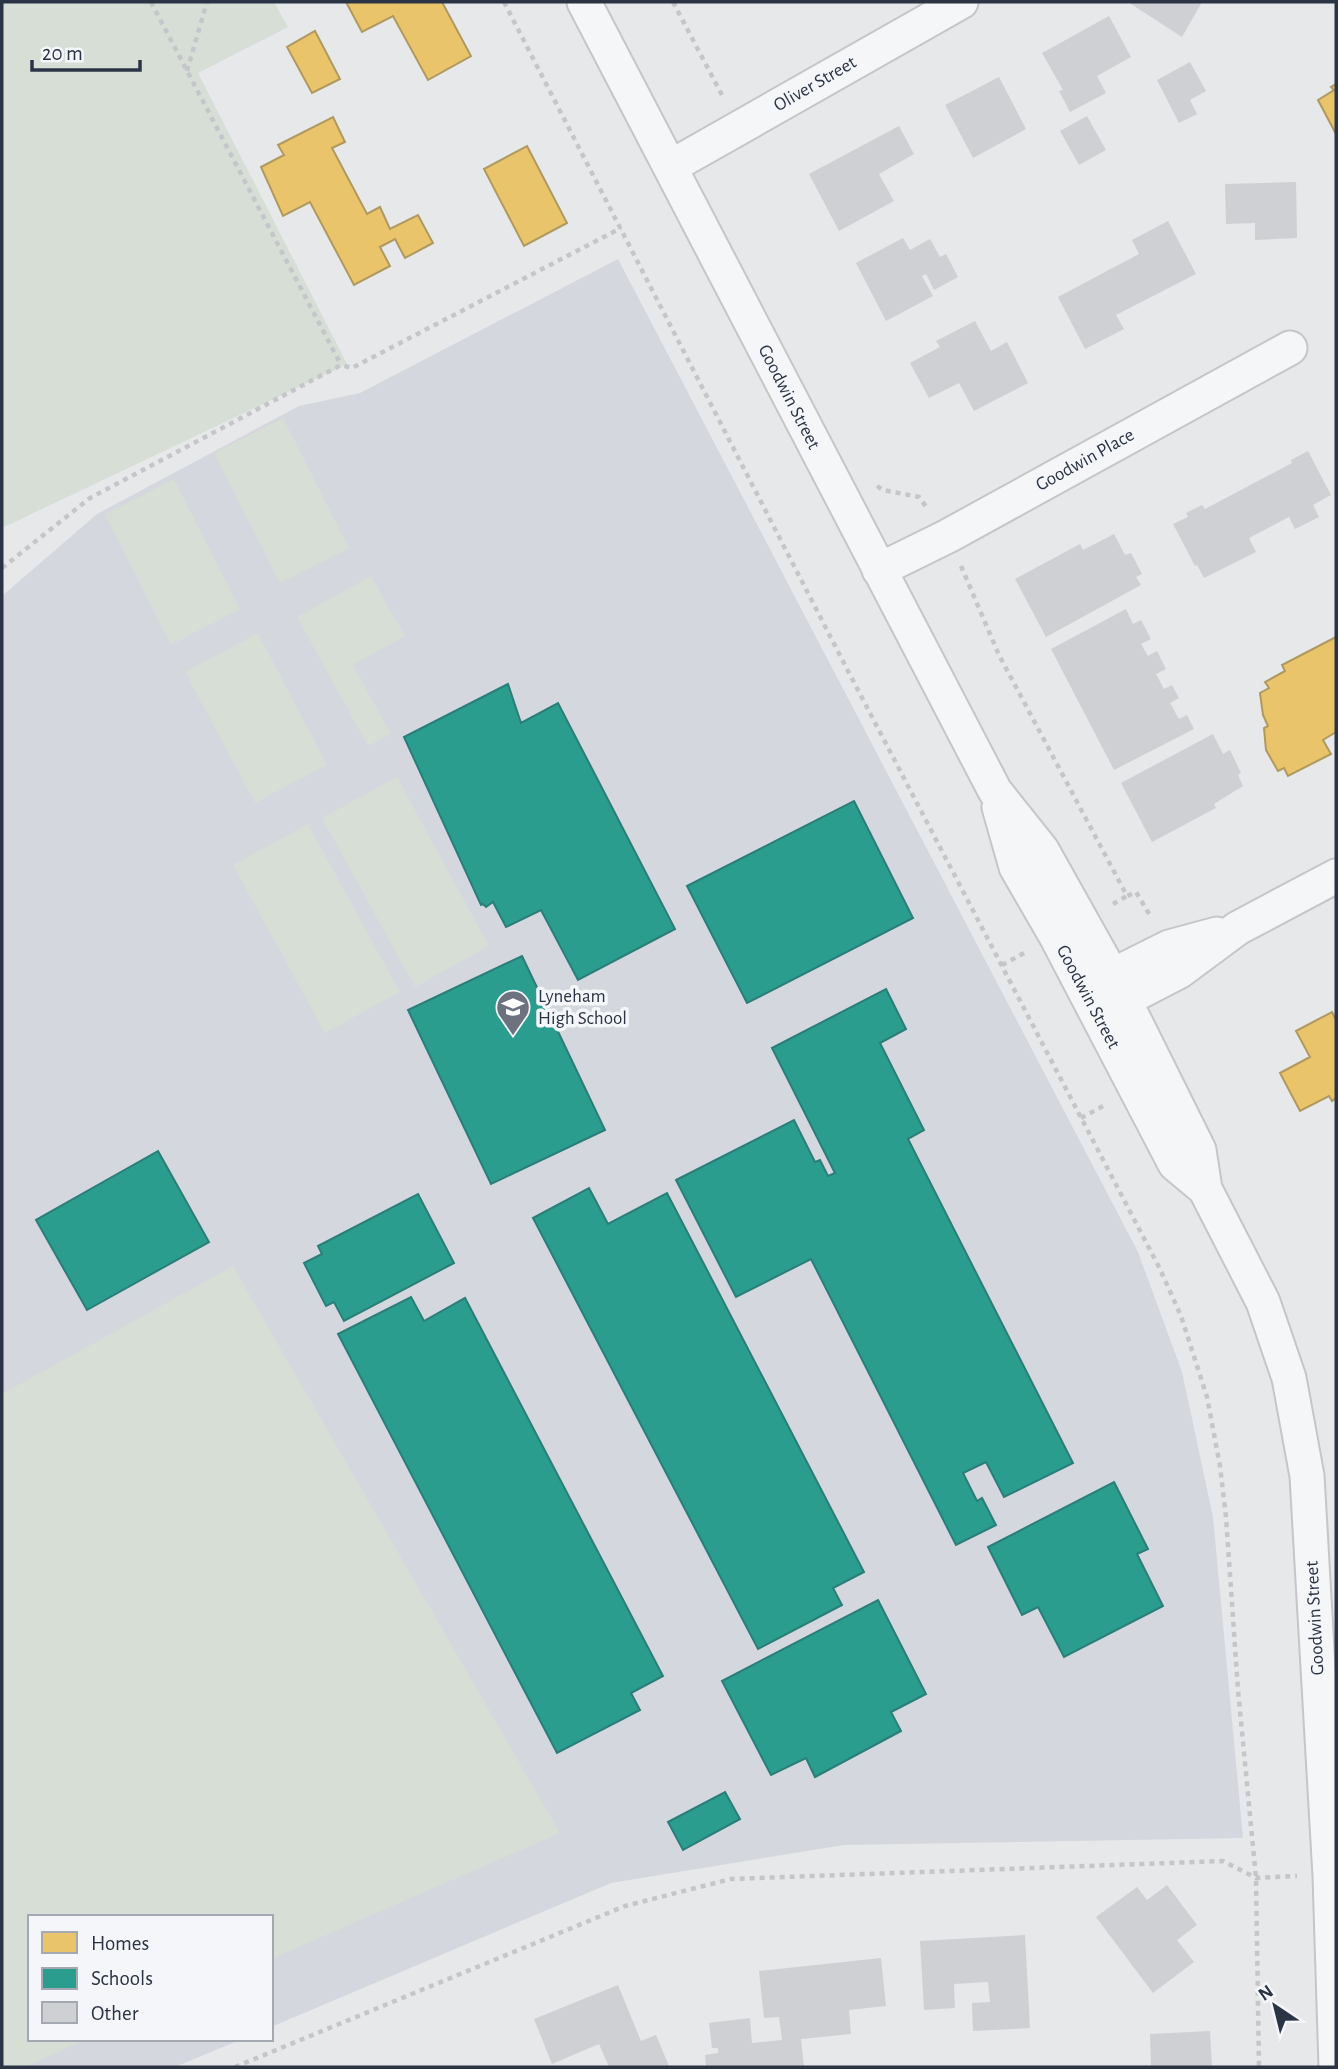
<svg xmlns="http://www.w3.org/2000/svg" width="1338" height="2069" viewBox="0 0 1338 2069" font-family="'Alegreya Sans',sans-serif">
  <style>
    .built { fill: #d4d7dd }
    .green { fill: #d6ded6 }
    .homes { fill: #e9c46a; stroke: #b0995f; stroke-width: 2 }
    .schools { fill: #2a9d8f; stroke: #2a7e79; stroke-width: 2 }
    .building { fill: #ced0d3 }
    .lines { fill: none; stroke-linecap: round; stroke-linejoin: round }
    .minor-casing { stroke: #c4c6c8; stroke-width: 37 }
    .path { stroke: #c5c6ca; stroke-width: 4.5; stroke-dasharray: 5 5; stroke-linecap: butt }
    .minor { stroke: #f5f6f7; stroke-width: 33 }
    .labels { text-anchor: middle; dominant-baseline: central; stroke-width: 7; stroke-linejoin: round; paint-order: stroke }
    .street-label { font-size: 19px; fill: #2b3445; stroke: #f4f6f9 }
    .poi-label { font-size: 19px; fill: #2b3445; stroke: #f4f6f9; text-anchor: start }
  </style>
  <rect width="100%" height="100%" fill="#e6e8ea"/>
  <path class="built" d="M618 259 1138 1252 1182 1372 1213 1517 1243 1838 844 1845 611 1883 271 2027V1917H30V2039H242L175 2067H2V596L97 514 299 406 360 393Z"/>
  <path class="green" d="M2 2H274L288 27 198 73 347 364 2 528Z
    M283 418 349 548 280 583 214 453Z
    M174 479 240 609 171 645 105 514Z
    M371 576 405 636 353 665 391 734 368 746 297 617Z
    M258 633 327 765 255 803 185 672Z
    M397 777 489 946 415 987 322 818Z
    M308 824 400 992 325 1033 233 865Z
    M233 1266 560 1833 271 1959V1917H30V2039H88L24 2067H2V1394Z"/>
  <path class="homes" d="M346 2H442L471 56 428 80 393 16 362 32Z
    M315 31 340 79 312 93 287 47Z
    M1336 84V134L1318 100 1334 90 1331 87Z
    M333 117 345 142 332 148 367 214 380 207 390 229 418 215 433 243 405 258 395 239 380 247 390 266 354 285 310 202 283 216 261 167 284 155 278 145Z
    M527 146 567 223 524 246 484 169Z
    M1336 637V732L1323 740 1331 754 1288 776 1284 768 1278 771 1266 750 1264 728 1268 726 1263 715 1260 693 1269 688 1265 682 1285 671 1282 665Z
    M1332 1012 1336 1020V1098L1332 1101 1329 1096 1300 1111 1280 1073 1310 1057 1296 1031Z"/>
  <path class="schools" d="M508 684 521 723 558 703 675 929 578 980 541 910 506 927 493 902 486 907 483 904 481 905 404 737Z
    M854 801 913 918 747 1003 687 886Z
    M522 956 605 1130 491 1184 408 1010Z
    M886 989 906 1029 880 1043 924 1130 908 1139 1073 1463 1004 1497 986 1462 963 1473 977 1501 982 1498 996 1525 956 1545 811 1259 736 1297 676 1180 794 1120 815 1162 820 1160 828 1176 835 1173 772 1048Z
    M158 1151 209 1242 87 1310 36 1220Z
    M589 1188 608 1224 667 1193 864 1572 833 1588 842 1605 758 1649 533 1218Z
    M418 1194 454 1263 344 1321 334 1302 326 1306 304 1263 322 1254 318 1246Z
    M411 1297 424 1321 465 1298 663 1676 631 1693 640 1710 557 1753 338 1334Z
    M1114 1482 1148 1549 1137 1554 1163 1606 1064 1657 1038 1607 1022 1615 988 1547Z
    M878 1600 926 1694 891 1712 901 1731 815 1777 806 1758 771 1775 722 1681Z
    M725 1792 740 1819 683 1850 668 1822Z"/>
  <path class="building" d="M1128 2H1202L1182 37Z
    M1109 16 1131 57 1097 76 1106 93 1070 112 1059 91 1063 90 1042 53Z
    M1190 62 1206 91 1190 100 1197 114 1179 123 1157 80Z
    M999 77 1026 129 973 158 945 105Z
    M1087 116 1106 150 1079 165 1060 131Z
    M899 126 914 154 879 174 894 201 839 231 809 174Z
    M1296 182 1297 238 1255 240V223L1226 224 1225 184Z
    M1168 221 1196 274 1116 315 1124 329 1085 349 1058 297 1139 254 1132 240Z
    M903 238 910 250 930 239 940 257 946 254 958 277 934 290 926 274 922 276 933 296 886 321 856 263Z
    M975 321 991 351 1007 342 1028 383 974 411 959 383 929 398 910 363 940 347 936 341Z
    M1308 451 1331 495 1313 505 1319 517 1295 529 1289 517 1249 538 1256 552 1204 578 1197 565 1195 566 1173 524 1188 517 1186 513 1202 505 1205 509 1292 463 1291 460Z
    M1114 534 1125 555 1131 553 1142 574 1136 577 1141 585 1046 637 1015 579 1080 544 1083 550Z
    M1126 609 1133 624 1141 620 1151 639 1141 644 1148 656 1157 651 1166 669 1156 674 1164 689 1172 685 1179 698 1170 703 1179 719 1187 715 1194 729 1114 770 1051 649Z
    M1213 734 1223 754 1230 750 1241 773 1238 775 1243 786 1214 804 1216 808 1152 842 1121 783Z
    M1167 1885 1197 1925 1177 1940 1194 1962 1153 1993 1096 1917 1137 1887 1147 1900Z
    M1025 1935 1030 2028 973 2031 972 2003 990 2002 988 1982 954 1984 955 2008 924 2010 920 1941Z
    M881 1958 886 2006 849 2010 851 2034 801 2039 804 2067H706L705 2055 718 2053V2048H712L709 2023 750 2018 752 2043 782 2040 779 2017 764 2018 759 1971Z
    M618 1985 641 2041 656 2035 669 2066 609 2067 599 2044 552 2064 534 2019Z
    M1210 2031 1212 2067H1151L1150 2034Z"/>
  <g class="lines">
    <g class="minor-casing">
      <path id="minor" d="M584 2 995 791 1042 850 1112 975 1199 1150 1205 1189 1263 1302 1289 1378 1307 1476 1330 1876 1336 2067
        M670 167 961 2
        M879 570 948 536 1290 348
        M999 807 1016 867 1057 938 1175 1164 1205 1189
        M1093 985 1169 947 1217 934
        M1105 1010 1180 971 1238 928 1336 876"/>
    </g>
    <path class="path" d="M151 2 341 365
      M504 2 847 669 1160 1269 1181 1316 1207 1397 1220 1466 1226 1517 1238 1690 1256 1878 1259 2067
      M673 2 723 97
      M187 71 207 2
      M877 486 883 490 919 497 927 508
      M961 566 999 655 1127 896 1136 892 1151 917
      M2 568 90 498 341 365 352 368 621 228
      M1113 904 1127 896
      M1002 965 1026 952
      M1081 1118 1105 1105
      M235 2067 625 1906 731 1879 1223 1861 1256 1878 1297 1876"/>
    <use href="#minor" class="minor"/>
  </g>
  <defs>
    <g id="school-pin" transform="scale(1.75)"><path d="M0 17L-7.5 6A9.5 9.5 0 1 1 7.5 6Z" fill="#6c737f" stroke="#f4f6f9"/><path d="M0-5L7-2L0 1L-7-2ZM-4 1L0 2.5L4 1V4Q0 6-4 4Z" fill="#fff"/></g>
  </defs>
  <g fill-rule="evenodd">
    <use href="#school-pin" x="513" y="1007"/>
  </g>
  <g class="labels">
    <g class="street-label">
      <text transform="translate(815 84) rotate(-30)">Oliver Street</text>
      <text transform="translate(789 397) rotate(63)">Goodwin Street</text>
      <text transform="translate(1085 460) rotate(-29)">Goodwin Place</text>
      <text transform="translate(1088 997) rotate(62)">Goodwin Street</text>
      <text transform="translate(1315 1618) rotate(-93)">Goodwin Street</text>
    </g>
    <g class="poi-label">
      <text x="538" y="996">Lyneham<tspan x="538" dy="22">High School</tspan></text>
    </g>
  </g>
  <rect width="1338" height="2069" fill="none" stroke="#2b3445" stroke-width="7"/>
  <rect x="28" y="1915" width="245" height="126" fill="#f4f6f9" stroke="#a4a8b1" stroke-width="2"/>
  <rect x="42" y="1932" width="35" height="21" fill="#e9c46a" stroke="#a4a8b1" stroke-width="2"/>
  <text x="91" y="1950" font-size="21" fill="#2b3445">Homes</text>
  <rect x="42" y="1968" width="35" height="21" fill="#2a9d8f" stroke="#a4a8b1" stroke-width="2"/>
  <text x="91" y="1985" font-size="21" fill="#2b3445">Schools</text>
  <rect x="42" y="2002" width="35" height="21" fill="#ced0d3" stroke="#a4a8b1" stroke-width="2"/>
  <text x="91" y="2020" font-size="21" fill="#2b3445">Other</text>
  <g transform="translate(1275 2006) rotate(325)" stroke="#f4f6f9" stroke-width="5" paint-order="stroke">
  <path d="M0-5L12 26L0 18L-12 26Z" fill="#2b3445"/>
  <text y="-10" font-size="19" font-weight="bold" text-anchor="middle" fill="#2b3445">N</text>
  </g>
  <path d="M32 60v10h108v-10" fill="none" stroke="#2b3445" stroke-width="3.5"/>
  <text x="42" y="60" font-size="21" fill="#2b3445" stroke="#f4f6f9" stroke-width="5" paint-order="stroke">20 m</text>
</svg>
